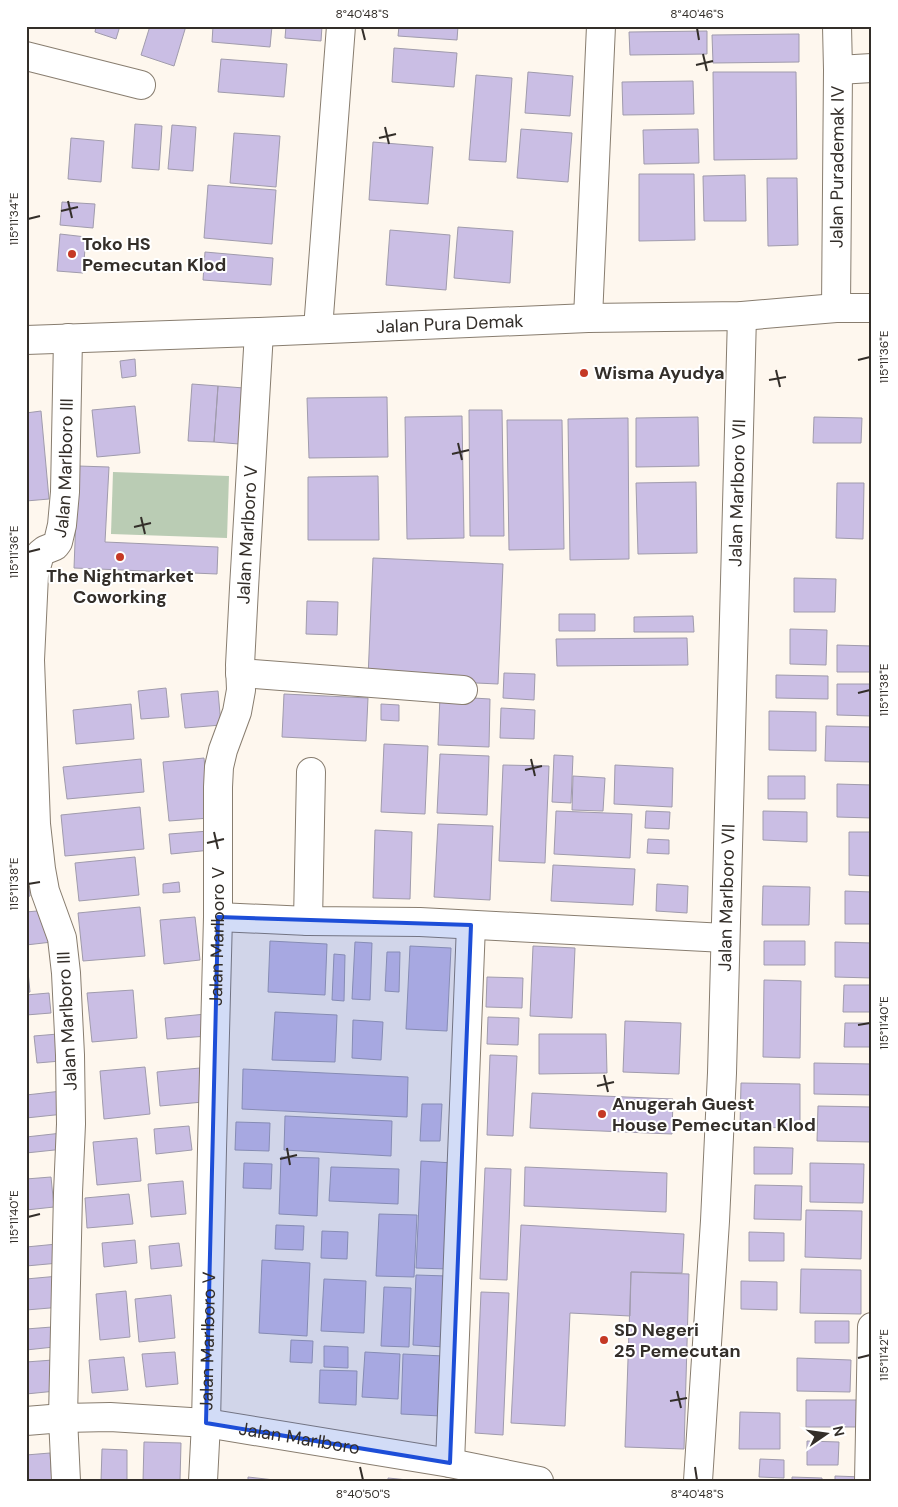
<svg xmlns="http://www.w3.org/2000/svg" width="898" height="1507" viewBox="0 0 898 1507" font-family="'DM Sans',sans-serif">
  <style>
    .green { fill: #baccb4 }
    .building { fill: #cabee4; stroke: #a09bac }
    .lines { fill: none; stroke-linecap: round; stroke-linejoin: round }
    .minor-casing { stroke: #887d6f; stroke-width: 30 }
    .minor { stroke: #fff; stroke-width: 28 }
    .marked { fill: #1d4ed8; fill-opacity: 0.2; stroke: #1d4ed8; stroke-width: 4; stroke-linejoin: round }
    .ticks { fill: none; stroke: #332e29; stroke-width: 2 }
    .poi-dot { fill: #c53925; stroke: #fff; stroke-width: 2 }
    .labels { text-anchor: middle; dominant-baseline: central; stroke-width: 4; stroke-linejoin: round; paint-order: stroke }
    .street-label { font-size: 18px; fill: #332e29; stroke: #fff }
    .poi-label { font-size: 18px; font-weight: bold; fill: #332e29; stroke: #fff; text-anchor: start }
    .neatline { fill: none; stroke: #332e29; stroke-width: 2 }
    .ticks-label { font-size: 12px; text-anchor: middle; fill: #332e29 }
  </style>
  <rect width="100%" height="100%" fill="#fef7ee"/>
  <path class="green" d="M113 472 229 476 227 538 111 534Z"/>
  <path class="building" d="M96 26H120L116 39 95 32Z
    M150 26H186L174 66 141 55Z
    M213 26H272L270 47 212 42Z
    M286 26H322L321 41 285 38Z
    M399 26H458L457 40 398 36Z
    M707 31V54L630 55 629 32Z
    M799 34V62L713 63 712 35Z
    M394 48 457 53 454 87 392 82Z
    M221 59 287 64 284 97 218 92Z
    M528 72 573 76 570 116 525 113Z
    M713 72H796L797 159 714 160Z
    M476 75 512 78 506 162 469 160Z
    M693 81 694 114 623 115 622 82Z
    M135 124 162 126 159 170 132 168Z
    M172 125 196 127 193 171 168 169Z
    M521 129 572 133 568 182 517 178Z
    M698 129 699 163 644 164 643 130Z
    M234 133 280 136 276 187 230 183Z
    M71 138 104 141 101 182 68 179Z
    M373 142 433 147 428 204 369 200Z
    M639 174H694L695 240 639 241Z
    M745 175 746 221H704L703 176Z
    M767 178H797L798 245 768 246Z
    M208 185 276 190 272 244 204 238Z
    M62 202 95 204 93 228 60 225Z
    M458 227 513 231 510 283 454 278Z
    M390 230 450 235 446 290 386 285Z
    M60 234 86 237 83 273 57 271Z
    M205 252 273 258 271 285 203 280Z
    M135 359 136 376 122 378 120 361Z
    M192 384 218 386 214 442 188 441Z
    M218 386 244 388 239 444 214 442Z
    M387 397 388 457 309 458 307 398Z
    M135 406 140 453 97 457 92 410Z
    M469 410H502L504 536H470Z
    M41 411 49 499 26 501V413Z
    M462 416 464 538 407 539 405 417Z
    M698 417 699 466 636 467V418Z
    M814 417 862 418 861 443H813Z
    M628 418 629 559 570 560 568 419Z
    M507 420H562L564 549 509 550Z
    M78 466 109 467 105 542 218 547 217 574 74 568Z
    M378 476 379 540H308V477Z
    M696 482 697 553 638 554 636 483Z
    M837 483H864L863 539 836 538Z
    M373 558 503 564 498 684 368 678Z
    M794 578 836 579 835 612H794Z
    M307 601 338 602 337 635 306 634Z
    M559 614H595V631H559Z
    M693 616 694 632H634V617Z
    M790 629 827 630 826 665 790 664Z
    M687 638 688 665 557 666 556 639Z
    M837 645 872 646V672H837Z
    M504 673 535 674 534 700 503 698Z
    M776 675 828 676V699L776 698Z
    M837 684H872V716L837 715Z
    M166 688 169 717 141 719 138 691Z
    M218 691 221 725 185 728 181 694Z
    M284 694 368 698 366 741 282 737Z
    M440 696 490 699 489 747 438 745Z
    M131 704 134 739 76 744 73 710Z
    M381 704 399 705V721L381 720Z
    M501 708 535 710 534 739 500 738Z
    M769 711 816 712V751L769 750Z
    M826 726 872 727V762L825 761Z
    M384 744 428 746 425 814 381 812Z
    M440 754 489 756 487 815 437 813Z
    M554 755 573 756 571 803 552 802Z
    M204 758 210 818 169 821 163 762Z
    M141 759 144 792 67 799 63 767Z
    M503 765 549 766 545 863 499 861Z
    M615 765 673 768 672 807 614 804Z
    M573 776 605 778 603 811 572 810Z
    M768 776H805V799H768Z
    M837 784 872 785V818L837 817Z
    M140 807 144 849 65 856 61 815Z
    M556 811 632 814 630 858 554 854Z
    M646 811 670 812 669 829 645 828Z
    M763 811 807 812V842L763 840Z
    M438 824 493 826 490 900 434 897Z
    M375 830 412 832 410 899 373 898Z
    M209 831 211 850 171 854 169 834Z
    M849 832H872V876L849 875Z
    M648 839 669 840V854L647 853Z
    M135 857 139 895 79 901 75 863Z
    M553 865 635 869 633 905 551 901Z
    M26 874H28L30 896 26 897Z
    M179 882 180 892 163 893V884Z
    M657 884 688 886 687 913 656 911Z
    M763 886 810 887 809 925H762Z
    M845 891 872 892V924H845Z
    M140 907 145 956 83 961 78 913Z
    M48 910 52 942 26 945V912Z
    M195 917 200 960 164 964 160 920Z
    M270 941 327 944 325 995 268 992Z
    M764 941H805V965H764Z
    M355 942 372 943 370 1000 352 999Z
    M835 942 872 943V978L835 977Z
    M410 946 451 948 447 1031 406 1029Z
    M533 946 575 948 572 1018 530 1016Z
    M26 951 30 992 26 993Z
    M387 952H400L399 992 385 991Z
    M334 954 345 955 344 1001 332 1000Z
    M487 977 523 978 522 1008 486 1007Z
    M764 980 801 981 800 1058 763 1057Z
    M844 985H872V1012H843Z
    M133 990 137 1038 92 1042 87 993Z
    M49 993 51 1013 26 1015V995Z
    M275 1012 337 1015 335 1062 272 1060Z
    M206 1014 208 1036 167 1039 165 1018Z
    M488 1017 519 1018 518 1045 487 1044Z
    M353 1020 383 1022 381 1060 352 1058Z
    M625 1021 681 1023 679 1074 623 1072Z
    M845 1023H872V1047H844Z
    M58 1034 61 1061 37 1063 34 1036Z
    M539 1034H606L607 1073 539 1074Z
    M490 1055 517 1056 513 1136 487 1135Z
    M814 1063 872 1064V1095L814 1094Z
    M145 1067 150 1114 104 1119 100 1071Z
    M200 1068 203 1102 160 1106 157 1072Z
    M243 1069 408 1077 407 1117 242 1109Z
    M741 1083 800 1084V1128L740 1127Z
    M62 1091 64 1114 26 1118V1095Z
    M532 1093 673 1099 672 1134 530 1128Z
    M422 1104H442L440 1141H420Z
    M818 1106 872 1107V1142L817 1141Z
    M285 1116 392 1121 391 1156 284 1150Z
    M236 1122 270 1123 269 1151 235 1150Z
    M189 1126 192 1150 156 1154 154 1129Z
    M62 1133 64 1149 26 1153V1137Z
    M137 1138 141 1181 97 1185 93 1142Z
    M754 1147 793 1148 792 1174H754Z
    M281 1157 319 1158 317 1216 279 1214Z
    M421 1161 453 1163 449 1269 416 1268Z
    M244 1163 272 1164 271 1189 243 1188Z
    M810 1163 864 1164 863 1203 810 1202Z
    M331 1167 399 1169 398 1204 329 1201Z
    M525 1167 667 1173 666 1212 524 1206Z
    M485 1168 511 1169 507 1280 480 1279Z
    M51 1177 54 1207 26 1210V1179Z
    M183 1181 186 1214 151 1217 148 1184Z
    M755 1185 802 1186 801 1220 754 1219Z
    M129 1194 133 1224 87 1228 85 1198Z
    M806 1210 862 1211 861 1259 805 1257Z
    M379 1214 417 1215 414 1277 376 1276Z
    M276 1225 304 1226 303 1250 275 1249Z
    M521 1225 684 1234 682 1273 631 1272 630 1316 570 1313 565 1426 511 1423Z
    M322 1231 348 1232 347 1259 321 1258Z
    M749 1232 784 1233V1261H749Z
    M135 1240 137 1263 104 1267 102 1243Z
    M179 1243 182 1266 151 1269 149 1246Z
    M57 1244 59 1263 26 1266V1247Z
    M262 1260 310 1263 307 1336 259 1333Z
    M801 1269 861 1270V1314L800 1313Z
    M631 1272 689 1274 684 1449 625 1447Z
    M416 1275 447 1276 444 1347 413 1345Z
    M59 1276 62 1307 26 1310V1279Z
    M324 1279 366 1281 364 1333 321 1331Z
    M741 1281 777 1282V1310L741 1309Z
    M384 1287 411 1288 409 1347 381 1346Z
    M126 1291 130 1337 100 1340 96 1294Z
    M481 1292 509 1293 503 1435 475 1433Z
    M171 1295 175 1338 139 1342 135 1299Z
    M815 1321H849V1343H815Z
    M52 1327 54 1347 26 1350V1329Z
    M291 1340 313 1341 312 1363 290 1362Z
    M324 1346 348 1347V1368L324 1367Z
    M175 1352 178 1384 146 1387 142 1354Z
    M365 1352 400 1354 398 1399 362 1397Z
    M403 1354 443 1356 441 1416 401 1414Z
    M124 1357 128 1390 92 1393 89 1360Z
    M797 1358 851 1360 850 1392 797 1391Z
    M53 1360 56 1391 26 1394V1362Z
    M320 1370 357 1371 356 1405 319 1403Z
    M806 1400H857L856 1427H806Z
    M740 1412 780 1413V1449H739Z
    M807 1441 839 1442 838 1465H807Z
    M144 1442 181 1443 180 1481H143Z
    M102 1449 127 1450V1481H101Z
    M50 1453 52 1481H26V1455Z
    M760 1459 784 1460V1478L759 1477Z
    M835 1476 863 1477V1481H835Z
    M248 1477 283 1481H248Z
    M792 1477 822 1478V1481H792Z
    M388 1478 418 1481H388Z"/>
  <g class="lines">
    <g class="minor-casing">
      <g id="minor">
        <path d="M26 56 141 85"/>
        <path d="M838 70 872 68"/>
        <path id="s1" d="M836 308 838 70 837 26"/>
        <path d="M588 318 601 26"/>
        <path d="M318 329 341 26"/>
        <path id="s2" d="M26 340 259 332 588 318 742 316 836 308H872"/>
        <path d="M240 673 463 690"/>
        <path d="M311 772 308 921 420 922 725 938"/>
        <path d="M218 917 308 921"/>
        <path id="s3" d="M26 1421 63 1418 110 1417 206 1423 450 1463 539 1481"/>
        <path d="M450 1463 471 925"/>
        <path id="s4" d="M66 1481 63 1418 68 1193 71 1124 70 1055 66 973 62 938 45 891 41 869 36 824 30 660 34 575 40 554 45 550 55 546 58 542 62 525 65 492 68 338"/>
        <path id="s5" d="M203 1481 206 1423 212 1149 218 917V787L219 767 223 750 237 712 241 690 240 665 244 588 259 332"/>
        <path id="s6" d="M698 1481 715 1221 722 1073 742 316"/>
        <path d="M869 1481 872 1327"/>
      </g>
    </g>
    <use href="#minor" class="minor"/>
  </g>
  <path class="marked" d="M218 917 471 925 450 1463 206 1423Z"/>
  <path class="ticks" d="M362 28 365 40M697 28 699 40M703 54 707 71M696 65 713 61M385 127 389 144M379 138 396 134M68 201 72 218M61 211 78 207M28 219 40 216M858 360 870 357M776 370 780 387M769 380 786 377M458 443 462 460M452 454 469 450M141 517 145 534M134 527 151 523M28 552 40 549M858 693 870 690M531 759 535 776M525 770 542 766M214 832 218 849M207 843 224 839M28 884 40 882M858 1025 870 1023M604 1075 608 1092M597 1086 614 1082M287 1148 290 1165M280 1159 297 1155M28 1217 40 1214M858 1358 870 1355M677 1391 681 1408M670 1401 687 1398M360 1467 363 1480M695 1467 697 1480"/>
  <g class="poi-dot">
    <circle cx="72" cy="254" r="5"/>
    <circle cx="584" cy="373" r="5"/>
    <circle cx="120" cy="557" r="5"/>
    <circle cx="602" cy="1114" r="5"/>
    <circle cx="604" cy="1340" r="5"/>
  </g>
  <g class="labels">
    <g class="street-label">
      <text stroke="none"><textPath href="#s1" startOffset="141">Jalan Purademak IV</textPath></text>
      <text stroke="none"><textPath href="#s2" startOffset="424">Jalan Pura Demak</textPath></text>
      <text stroke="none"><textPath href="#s4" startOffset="1029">Jalan Marlboro III</textPath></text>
      <text stroke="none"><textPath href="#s6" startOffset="989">Jalan Marlboro VII</textPath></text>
      <text stroke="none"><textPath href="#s5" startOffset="950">Jalan Marlboro V</textPath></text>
      <text stroke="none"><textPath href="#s6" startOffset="584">Jalan Marlboro VII</textPath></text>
      <text stroke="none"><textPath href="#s5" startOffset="545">Jalan Marlboro V</textPath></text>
      <text transform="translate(67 1021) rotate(-93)">Jalan Marlboro III</text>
      <text stroke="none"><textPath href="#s5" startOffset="140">Jalan Marlboro V</textPath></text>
      <text stroke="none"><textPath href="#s3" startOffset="275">Jalan Marlboro</textPath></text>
    </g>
    <g class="poi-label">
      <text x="82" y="244">Toko HS<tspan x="82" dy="21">Pemecutan Klod</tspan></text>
      <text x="594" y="373">Wisma Ayudya</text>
      <text x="120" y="576" text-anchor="middle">The Nightmarket<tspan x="120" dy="21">Coworking</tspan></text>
      <text x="612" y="1104">Anugerah Guest<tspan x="612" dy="21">House Pemecutan Klod</tspan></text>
      <text x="614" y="1330">SD Negeri<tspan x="614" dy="21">25 Pemecutan</tspan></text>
    </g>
  </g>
  <rect width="898" height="1507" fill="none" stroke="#ffffff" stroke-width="55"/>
  <g transform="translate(826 1434) rotate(77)" stroke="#ffffff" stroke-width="4" paint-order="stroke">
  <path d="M0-4L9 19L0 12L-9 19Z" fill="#332e29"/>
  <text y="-8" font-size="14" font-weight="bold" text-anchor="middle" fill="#332e29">N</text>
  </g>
  <rect x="28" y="28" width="842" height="1452" class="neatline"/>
  <g class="ticks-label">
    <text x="362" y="18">8°40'48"S</text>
    <text x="697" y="18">8°40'46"S</text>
    <text transform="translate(14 219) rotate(-90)" y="4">115°11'34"E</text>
    <text transform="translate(884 357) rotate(-90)" y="4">115°11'36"E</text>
    <text transform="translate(14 552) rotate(-90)" y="4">115°11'36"E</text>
    <text transform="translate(884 690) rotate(-90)" y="4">115°11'38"E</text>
    <text transform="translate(14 884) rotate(-90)" y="4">115°11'38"E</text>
    <text transform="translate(884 1023) rotate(-90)" y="4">115°11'40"E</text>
    <text transform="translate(14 1217) rotate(-90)" y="4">115°11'40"E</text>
    <text transform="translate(884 1355) rotate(-90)" y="4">115°11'42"E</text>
    <text x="363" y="1498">8°40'50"S</text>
    <text x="697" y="1498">8°40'48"S</text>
  </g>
</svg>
